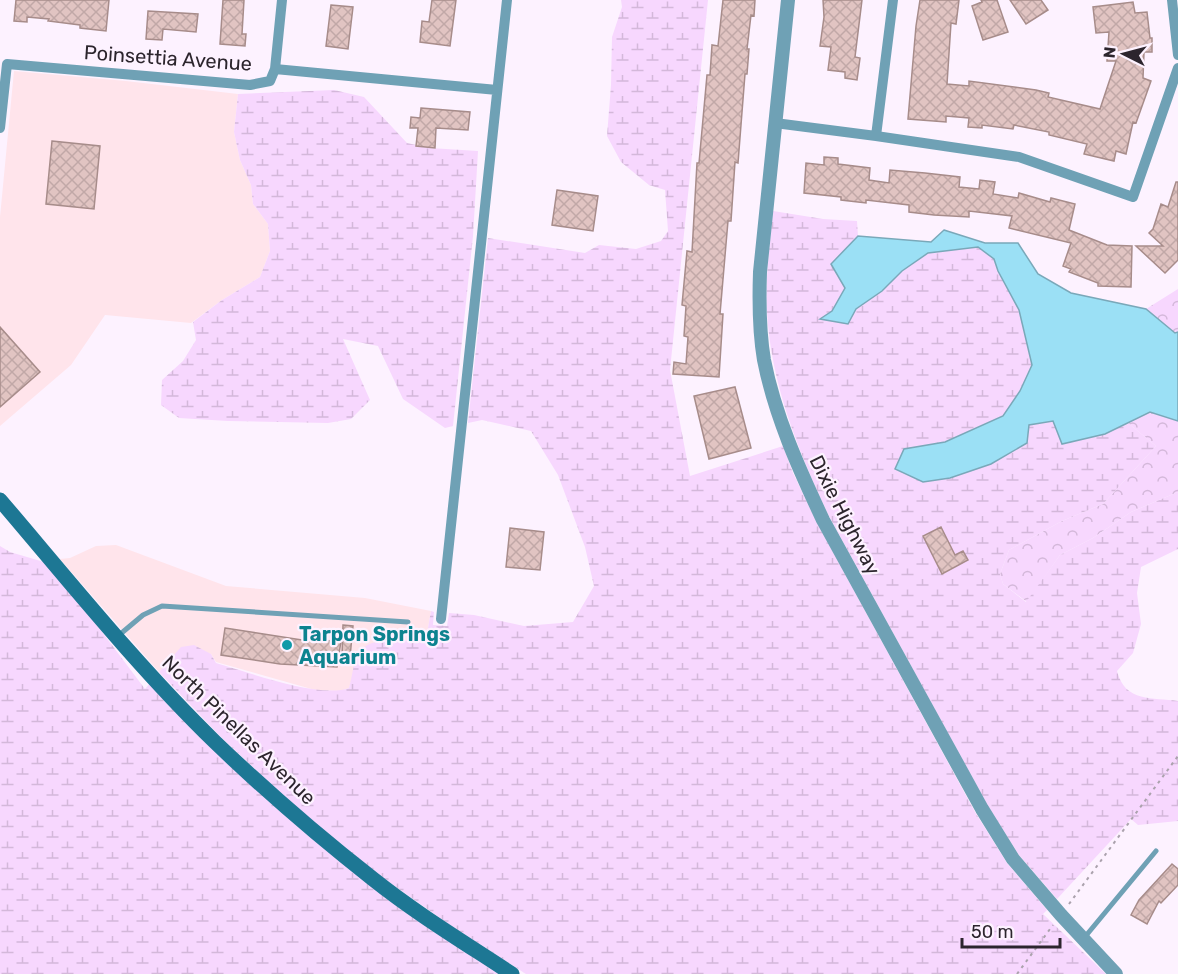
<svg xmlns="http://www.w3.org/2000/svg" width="1178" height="974" viewBox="0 0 1178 974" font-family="Rubik,sans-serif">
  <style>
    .commercial { fill: #ffe4eb }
    .forest { fill: url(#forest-crowns) }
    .wetland { fill: url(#wetland-marsh) }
    .water { fill: #9be0f5; stroke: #7aa8b9; stroke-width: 1.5 }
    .building { fill: url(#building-cross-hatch); stroke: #a78c8a; stroke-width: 1.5 }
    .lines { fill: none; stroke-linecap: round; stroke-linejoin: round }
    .path { stroke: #aba2ad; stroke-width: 2; stroke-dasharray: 3 4.5; stroke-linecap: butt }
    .service { stroke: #6fa1b5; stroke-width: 5 }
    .minor { stroke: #6fa1b5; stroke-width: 10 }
    .tertiary { stroke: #6fa1b5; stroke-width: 14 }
    .secondary { stroke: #1d7794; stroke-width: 15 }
    .culture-dot { fill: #0f9aa8; stroke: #fdf2ff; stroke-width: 2 }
    .labels { text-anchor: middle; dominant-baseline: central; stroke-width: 4.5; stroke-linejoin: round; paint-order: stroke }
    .street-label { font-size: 20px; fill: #2c252d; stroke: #fdf2ff }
    .culture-label { font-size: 20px; font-weight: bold; fill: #0d838f; stroke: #fdf2ff; text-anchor: start }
  </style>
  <defs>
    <pattern id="forest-crowns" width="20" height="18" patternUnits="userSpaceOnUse" patternTransform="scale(1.5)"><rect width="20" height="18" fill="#f7d7fe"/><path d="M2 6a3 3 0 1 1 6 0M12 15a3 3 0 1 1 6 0" fill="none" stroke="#d4b8da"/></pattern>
    <pattern id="wetland-marsh" width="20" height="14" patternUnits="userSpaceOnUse" patternTransform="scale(1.5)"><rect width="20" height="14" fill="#f7d7fe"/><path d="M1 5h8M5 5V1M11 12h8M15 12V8" fill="none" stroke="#d4b8da"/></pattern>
    <pattern id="building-cross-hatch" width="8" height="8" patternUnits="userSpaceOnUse" patternTransform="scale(1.5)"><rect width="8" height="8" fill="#e1c4c2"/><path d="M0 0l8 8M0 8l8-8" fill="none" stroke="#c1a8a7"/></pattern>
  </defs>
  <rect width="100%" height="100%" fill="#fdf2ff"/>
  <path class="commercial" d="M14 71 126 81 238 94 234 132 240 160 251 185 253 204 268 224 270 251 260 277 222 300 191 323 105 315 71 365 0 426V217Z
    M116 545 226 586 365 598 431 611 426 639 353 675 349 688 340 691 315 690 216 662 211 654 181 648 159 672 60 559 70 558 96 546Z"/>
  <path class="forest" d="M1178 289V332L1175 333 1146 309Z
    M1150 411 1178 421V492L1131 512 1093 538 1060 555 1027 602 1003 584 1000 574 1009 550 1062 521 1103 504 1156 446 1128 423Z"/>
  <path class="wetland" d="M621 0H708L670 370 690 476 783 446 793 473 817 523 975 812 1007 863 1047 910 1043 914 1106 974H526L450 925 379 875 293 805 220 736 159 672 181 647 194 645 211 654 216 663C248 672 320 699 349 688 352 678 353 665 357 656 367 634 403 641 422 641L426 639 431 611 434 612 433 625 447 626 449 613 474 615 524 626 573 622 594 586 585 547 558 475 531 431 482 420 468 423 488 238 585 253 599 245 636 249 661 241 668 231 665 190 649 185 621 162 607 136 611 85 612 37 622 7Z
    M334 90 364 97 407 143 430 148 478 151 473 236 453 426 445 428 403 399 378 346 343 339 370 400 351 419 328 423 228 421 179 418 161 405 162 380 183 361 196 340 193 322 222 300 260 277 270 251 268 224 253 204 251 185 240 160 234 132 238 94Z
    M773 211 823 219 857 221 858 236 832 264 845 288 832 311 821 319 856 309 882 291 902 271 928 253 978 247 994 259 998 271 1019 310 1032 365 1020 391 1003 416 945 442 904 449 895 468 1028 425 1053 420 1105 434 1128 423 1156 446 1103 504 1062 521 1009 550 1000 574 1003 584 1026 602 1060 555 1093 538 1131 512 1178 492V549L1141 567 1137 593 1141 624 1133 653 1117 671C1125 703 1153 697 1178 701V821L1138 825 1131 819 1057 899 1019 855 988 806 830 518C799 453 771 385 767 312 765 278 770 244 773 211Z
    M0 546 10 552 44 562 90 616 145 689 150 683 209 745 500 974H0Z"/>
  <path class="water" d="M944 230 985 243H1018L1038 274 1071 293 1146 309 1175 333 1178 332V421L1150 412 1105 434 1062 444 1053 421 1029 425 1027 443 991 464 950 478 923 482 895 469 904 449 945 442 1003 416 1020 391 1032 365 1019 310 998 271 994 259 978 247 928 253 902 271 882 291 856 309 848 324 820 319 832 311 845 288 831 264 858 236 931 242Z"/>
  <path class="building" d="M16 0H109L106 31 80 28V25L48 21 49 19 27 17V22L14 21Z
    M223 0H244L242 34H246L245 46 220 44Z
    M432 0H456L450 46 420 42 422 21 429 22Z
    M723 0H755L754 16 751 15 747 49H749L747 74H745L738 163 735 162 731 221H728L720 314H723L719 377 673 374 674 362 686 364 688 337 684 336 686 306 682 305 687 251 692 252 697 163H699L707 75H710L712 45 718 46Z
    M823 0H862L855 57 860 58 857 80 845 78V72L828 70 831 47 820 46 824 17Z
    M920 0H959L956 24 951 23 947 84 969 86V81L1036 90 1049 93 1048 97 1100 109 1116 61H1107L1109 32 1096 33 1093 7 1133 2 1135 13 1147 12 1150 38H1152V52H1144L1143 78 1151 81 1136 123 1133 122 1126 154 1116 151 1114 161 1084 154 1087 144 1049 135V132L1014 125 1013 129 982 125V128L968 127 969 118 946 116V122L908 119 916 26Z
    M981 0H997L1008 32 983 40 972 6 982 2Z
    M1010 0H1041L1048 10 1026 24Z
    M331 5 353 7 348 49 326 46Z
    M148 11 198 14 196 32 163 29 162 40 146 39Z
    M421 108 470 112 468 130 436 128 435 148 416 146 418 128H410L411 117 420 118Z
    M52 141 100 146 94 209 46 204Z
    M824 157 838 158V164L870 168 869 180 889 183 890 170 925 173 960 177 959 187 979 189 980 180 995 182 993 194 1018 198 1019 193 1050 202 1051 198 1075 204 1069 230 1107 245 1132 246 1131 287 1098 286V283L1069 272 1071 269 1063 266 1071 243 1009 228 1012 216 969 211V217L934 215 909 212V205L866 200V203L841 200V197L804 193 806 163 824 165Z
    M1176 182H1178V260L1165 273 1136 246H1163L1149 233 1153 229 1161 204 1168 207Z
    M557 190 598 196 593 231 552 225Z
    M0 327 40 372 0 407Z
    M735 387 751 448 709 459 694 396Z
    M941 527 955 555 963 551 968 560 942 574 923 536Z
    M510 528 544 532 540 570 506 567Z
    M343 625 353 626 350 657H342Z
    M225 628 302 640 341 641 337 667 280 664 221 655Z
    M1172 864 1178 869V885L1161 903 1159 901 1147 924 1131 915 1139 900Z"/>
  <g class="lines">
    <path class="path" d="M1069 904 1178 756
      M1017 974 1053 925"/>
    <path class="service" d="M118 636 143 615 162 606 408 622
      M1084 938 1156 851"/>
    <path class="minor" d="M893 0 876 136 1019 157 1133 197 1178 68
      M1172 0 1178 55
      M275 69 282 0
      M775 123 876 136
      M0 128 7 64 250 85 270 81 275 69 497 90
      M441 619 507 0"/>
    <path class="tertiary" d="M788 0 760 272C759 301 759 331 764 360 775 416 799 469 823 520L982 809 1013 859 1061 915 1116 974"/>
    <path class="secondary" d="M0 500C70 582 138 667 215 742 265 790 318 836 373 879 417 914 465 943 512 974"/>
  </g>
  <circle class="culture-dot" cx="287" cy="645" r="6"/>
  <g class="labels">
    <g class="street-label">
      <text transform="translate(168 58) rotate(4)">Poinsettia Avenue</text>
      <text transform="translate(845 515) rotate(63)">Dixie Highway</text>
      <text transform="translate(239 730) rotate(44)">North Pinellas Avenue</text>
    </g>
    <g class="culture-label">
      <text x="299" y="634">Tarpon Springs<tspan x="299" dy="23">Aquarium</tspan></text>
    </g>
  </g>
  <g transform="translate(1124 54) rotate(276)" stroke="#fdf2ff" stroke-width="4.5" paint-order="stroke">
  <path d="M0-4.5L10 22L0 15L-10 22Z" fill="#2c252d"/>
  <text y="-9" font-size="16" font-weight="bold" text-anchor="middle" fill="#2c252d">N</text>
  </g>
  <path d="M962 938v9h98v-9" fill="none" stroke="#2c252d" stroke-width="3"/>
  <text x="971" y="938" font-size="18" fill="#2c252d" stroke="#fdf2ff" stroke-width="4.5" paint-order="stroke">50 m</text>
</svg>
